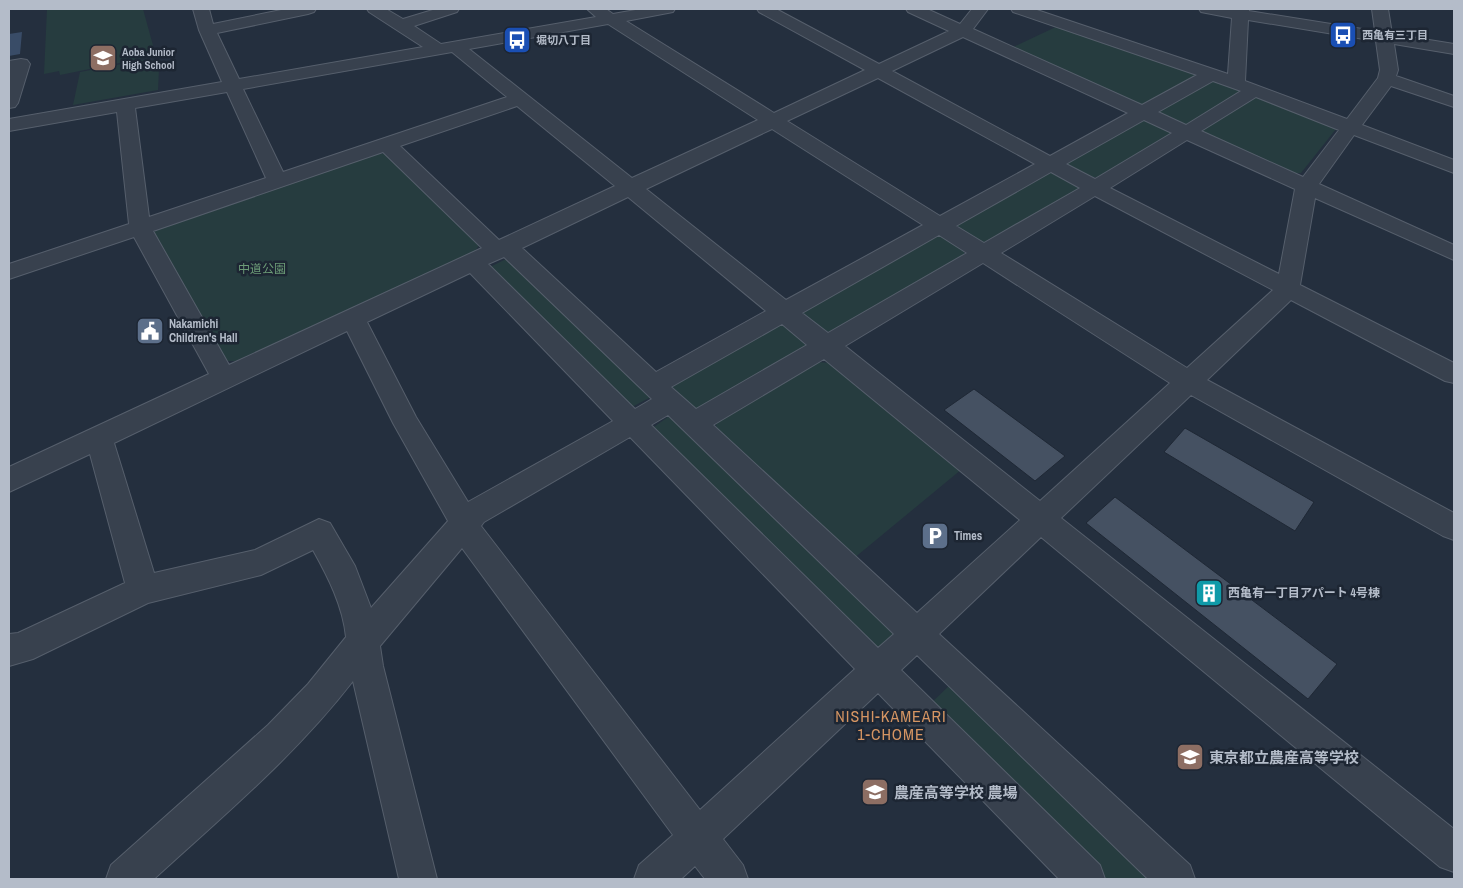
<svg xmlns="http://www.w3.org/2000/svg" width="1463" height="888" viewBox="0 0 1463 888" font-family="'Archivo Narrow','Noto Sans JP',sans-serif">
  <style>
    .green { fill: #263c3f }
    .water { fill: #394c67 }
    .building { fill: #455162; stroke: #1f2835 }
    .lines { fill: none; stroke-linecap: round; stroke-linejoin: round }
    .minor-casing { stroke: #565f6c; stroke-width: 2 }
    .minor { fill: #38414e; fill-rule: evenodd }
    .labels { text-anchor: middle; dominant-baseline: central; stroke-width: 5; stroke-linejoin: round; paint-order: stroke }
    .far-poi-label { font-size: 11px; font-weight: bold; fill: #b4bcc9; stroke: #1d2633; text-anchor: start }
    .park-label { font-size: 12px; fill: #6b9a76; stroke: #1d2633 }
    .poi-label { font-size: 12px; font-weight: bold; fill: #b4bcc9; stroke: #1d2633; text-anchor: start }
    .near-poi-label { font-size: 15px; font-weight: bold; fill: #b4bcc9; stroke: #1d2633; text-anchor: start }
    .near-neighbourhood-label { font-size: 16px; letter-spacing: 1px; fill: #d59563; stroke: #1d2633 }
  </style>
  <rect width="100%" height="100%" fill="#242f3e"/>
  <path class="green" d="M47 9H143L154 49 149 57 60 75 59 71 44 74Z
    M1060 25 1193 72 1197 76 1143 105 1134 104 1011 48Z
    M148 59 151 67 157 66V69H159L158 90 73 105 80 72Z
    M1209 80 1241 89V93L1189 124H1181L1158 113 1157 109Z
    M1255 97 1262 98 1336 129 1301 173H1290L1204 135 1201 129Z
    M1148 118 1171 129 1172 134 1098 177H1090L1066 164 1065 159 1138 119Z
    M373 153 387 154 480 244 475 251 236 361H225L153 233 159 226Z
    M1047 170 1080 184 1081 189 987 243 978 242 956 228 957 220Z
    M934 235H941L964 249V255L834 331 824 332 803 313 806 306Z
    M504 260H513L649 392V398L632 407 490 271 492 266Z
    M774 323 785 325 806 343 803 351 703 409H694L672 386Z
    M816 362 831 363 962 469 853 559 717 432 716 423Z
    M678 416 897 632 879 649 651 429 668 417Z
    M954 681 1164 879H1101L926 708Z"/>
  <path class="water" d="M22 32 20 54 9 56V34Z"/>
  <path class="building" d="M974 389 1065 456 1035 481 944 410Z
    M1185 428 1314 502 1295 531 1164 452Z
    M1115 497 1337 664 1308 699 1086 523Z"/>
  <g class="lines">
    <g class="minor-casing">
      <path id="minor" d="M193 9H209L213 24 286 9H316L314 12 308 14 217 33 239 79 423 47 369 12 367 9H386L403 19 436 9H459L457 12 414 26 441 44 596 17 587 9H606L613 14 641 9H675L673 12 626 21 774 113 865 70 759 12 757 9H776L879 64 949 31 908 12 906 9H927L960 24 972 9H988L973 29 1142 105 1197 75 1013 12 1011 9H1034L1228 74 1232 18 1201 12 1199 9H1249V11L1375 31 1372 9H1388L1392 34 1454 44V54L1394 44 1398 70 1396 76 1454 96V107L1391 86 1362 125 1454 160V173L1354 135 1319 184 1454 245V260L1315 198 1300 285 1454 363V383L1445 381 1291 300 1207 380 1454 513V540L1443 536 1191 395 1061 518 1454 829V872L1440 867 1041 537 939 634 1190 865 1195 879H1148L917 655 901 670 1100 865 1105 879H1059L878 693 723 839 743 865 748 879H705L695 866 681 879H634L639 865 673 835 462 548 380 646 383 666 437 879H399L353 681C295 756 223 816 154 879H106L111 865 268 725 308 684 346 637C343 606 328 577 313 550L261 575 148 603 33 659 9 666V634L18 633 125 583 90 454 9 492V467L209 374 134 237 9 279V264L129 224 117 112 9 131V119L222 82 199 30ZM1248 20 1376 41 1380 70 1378 78 1347 119 1245 81ZM608 24 758 120 632 178 469 49ZM963 37 1128 113 1050 156 892 71ZM452 52 507 97 283 172 243 89ZM878 78 1035 164 940 216 787 121ZM1213 81 1241 91 1186 125 1158 112ZM227 92 266 178 149 217 135 108ZM1256 97 1339 130 1303 177 1201 131ZM517 106 615 186 499 240 400 146ZM1144 120 1172 133 1095 179 1066 164ZM772 129 923 225 786 300 646 189ZM1187 140 1295 189 1279 274 1110 188ZM383 152 482 248 229 365 153 231ZM1051 172 1080 188 984 243 956 226ZM1095 196 1273 290 1187 368 1001 253ZM628 197 766 311 656 372 522 248ZM939 235 967 253 828 333 802 313ZM504 257 652 399 635 409 488 264ZM983 263 1170 383 1040 501 845 346ZM470 273 613 421 468 502 416 417 367 322ZM782 324 807 345 696 409 671 387ZM347 331 393 423 448 521 371 608 355 566 330 523 319 519 255 550 154 573 114 443ZM824 359 1020 520 917 613 713 425ZM668 415 894 634 878 648 651 425ZM630 437 855 669 700 810 481 526 484 522Z
        M21 59 27 60 30 64 18 103 15 107 9 108V61Z"/>
    </g>
    <use href="#minor" class="minor"/>
  </g>
  <defs>
    <g id="bus-square" transform="scale(1.4375)"><rect x="-9" y="-9" width="18" height="18" rx="4" fill="#1a4fb4" stroke="#1d2633"/><path d="M-5-6H5V4H4V6H2V4H-2V6H-4V4H-5ZM-3.5-4V0h7V-4ZM-3.5 1.2v1.5H-2V1.2ZM2 1.2v1.5H3.5V1.2Z" fill="#fff"/></g>
    <g id="school-square" transform="scale(1.4375)"><rect x="-9" y="-9" width="18" height="18" rx="4" fill="#8d6e63" stroke="#1d2633"/><path d="M0-5L7-2L0 1L-7-2ZM-4 1L0 2.5L4 1V4Q0 6-4 4Z" fill="#fff"/></g>
    <g id="civic-square" transform="scale(1.4375)"><rect x="-9" y="-9" width="18" height="18" rx="4" fill="#5c6f8a" stroke="#1d2633"/><path d="M-.6-6.5H3V-4.5H.6V-3L4-1V1h2V6H-6V1h2V-1L-.6-3ZM-1.2 2.5V6h2.4V2.5Z" fill="#fff"/></g>
    <g id="parking-square" transform="scale(1.4375)"><rect x="-9" y="-9" width="18" height="18" rx="4" fill="#5c6f8a" stroke="#1d2633"/><path d="M-3.5-5.5H1a3.5 3.5 0 0 1 0 7H-1V5.5H-3.5ZM-1-3.4V-.6H.8a1.4 1.4 0 0 0 0-2.8Z" fill="#fff"/></g>
    <g id="building-square" transform="scale(1.4375)"><rect x="-9" y="-9" width="18" height="18" rx="4" fill="#0f9aa8" stroke="#1d2633"/><path d="M-4-6H4V6H1V3H-1V6H-4ZM-2.5-4.3h1.7v1.8h-1.7ZM.8-4.3h1.7v1.8H.8ZM-2.5-1h1.7V.8h-1.7ZM.8-1h1.7V.8H.8Z" fill="#fff"/></g>
  </defs>
  <g fill-rule="evenodd">
    <use href="#bus-square" x="1343" y="35"/>
    <use href="#bus-square" x="517" y="40"/>
    <use href="#school-square" x="103" y="58"/>
    <use href="#civic-square" x="150" y="331"/>
    <use href="#parking-square" x="935" y="536"/>
    <use href="#building-square" x="1209" y="593"/>
    <use href="#school-square" x="1190" y="757"/>
    <use href="#school-square" x="875" y="792"/>
  </g>
  <g class="labels">
    <g class="far-poi-label">
      <text x="1362" y="35">西亀有三丁目</text>
      <text x="536" y="40">堀切八丁目</text>
      <text x="122" y="52">Aoba Junior<tspan x="122" dy="13">High School</tspan></text>
    </g>
    <g class="park-label">
      <text x="262" y="269">中道公園</text>
    </g>
    <g class="poi-label">
      <text x="169" y="324">Nakamichi<tspan x="169" dy="14">Children's Hall</tspan></text>
      <text x="954" y="536">Times</text>
      <text x="1228" y="593">西亀有一丁目アパート 4号棟</text>
    </g>
    <g class="near-poi-label">
      <text x="1209" y="757">東京都立農産高等学校</text>
      <text x="894" y="792">農産高等学校 農場</text>
    </g>
    <g class="near-neighbourhood-label">
      <text x="891" y="716">NISHI-KAMEARI<tspan x="891" dy="18">1-CHOME</tspan></text>
    </g>
  </g>
  <rect width="1463" height="888" fill="none" stroke="#b4bcc9" stroke-width="20"/>
</svg>
